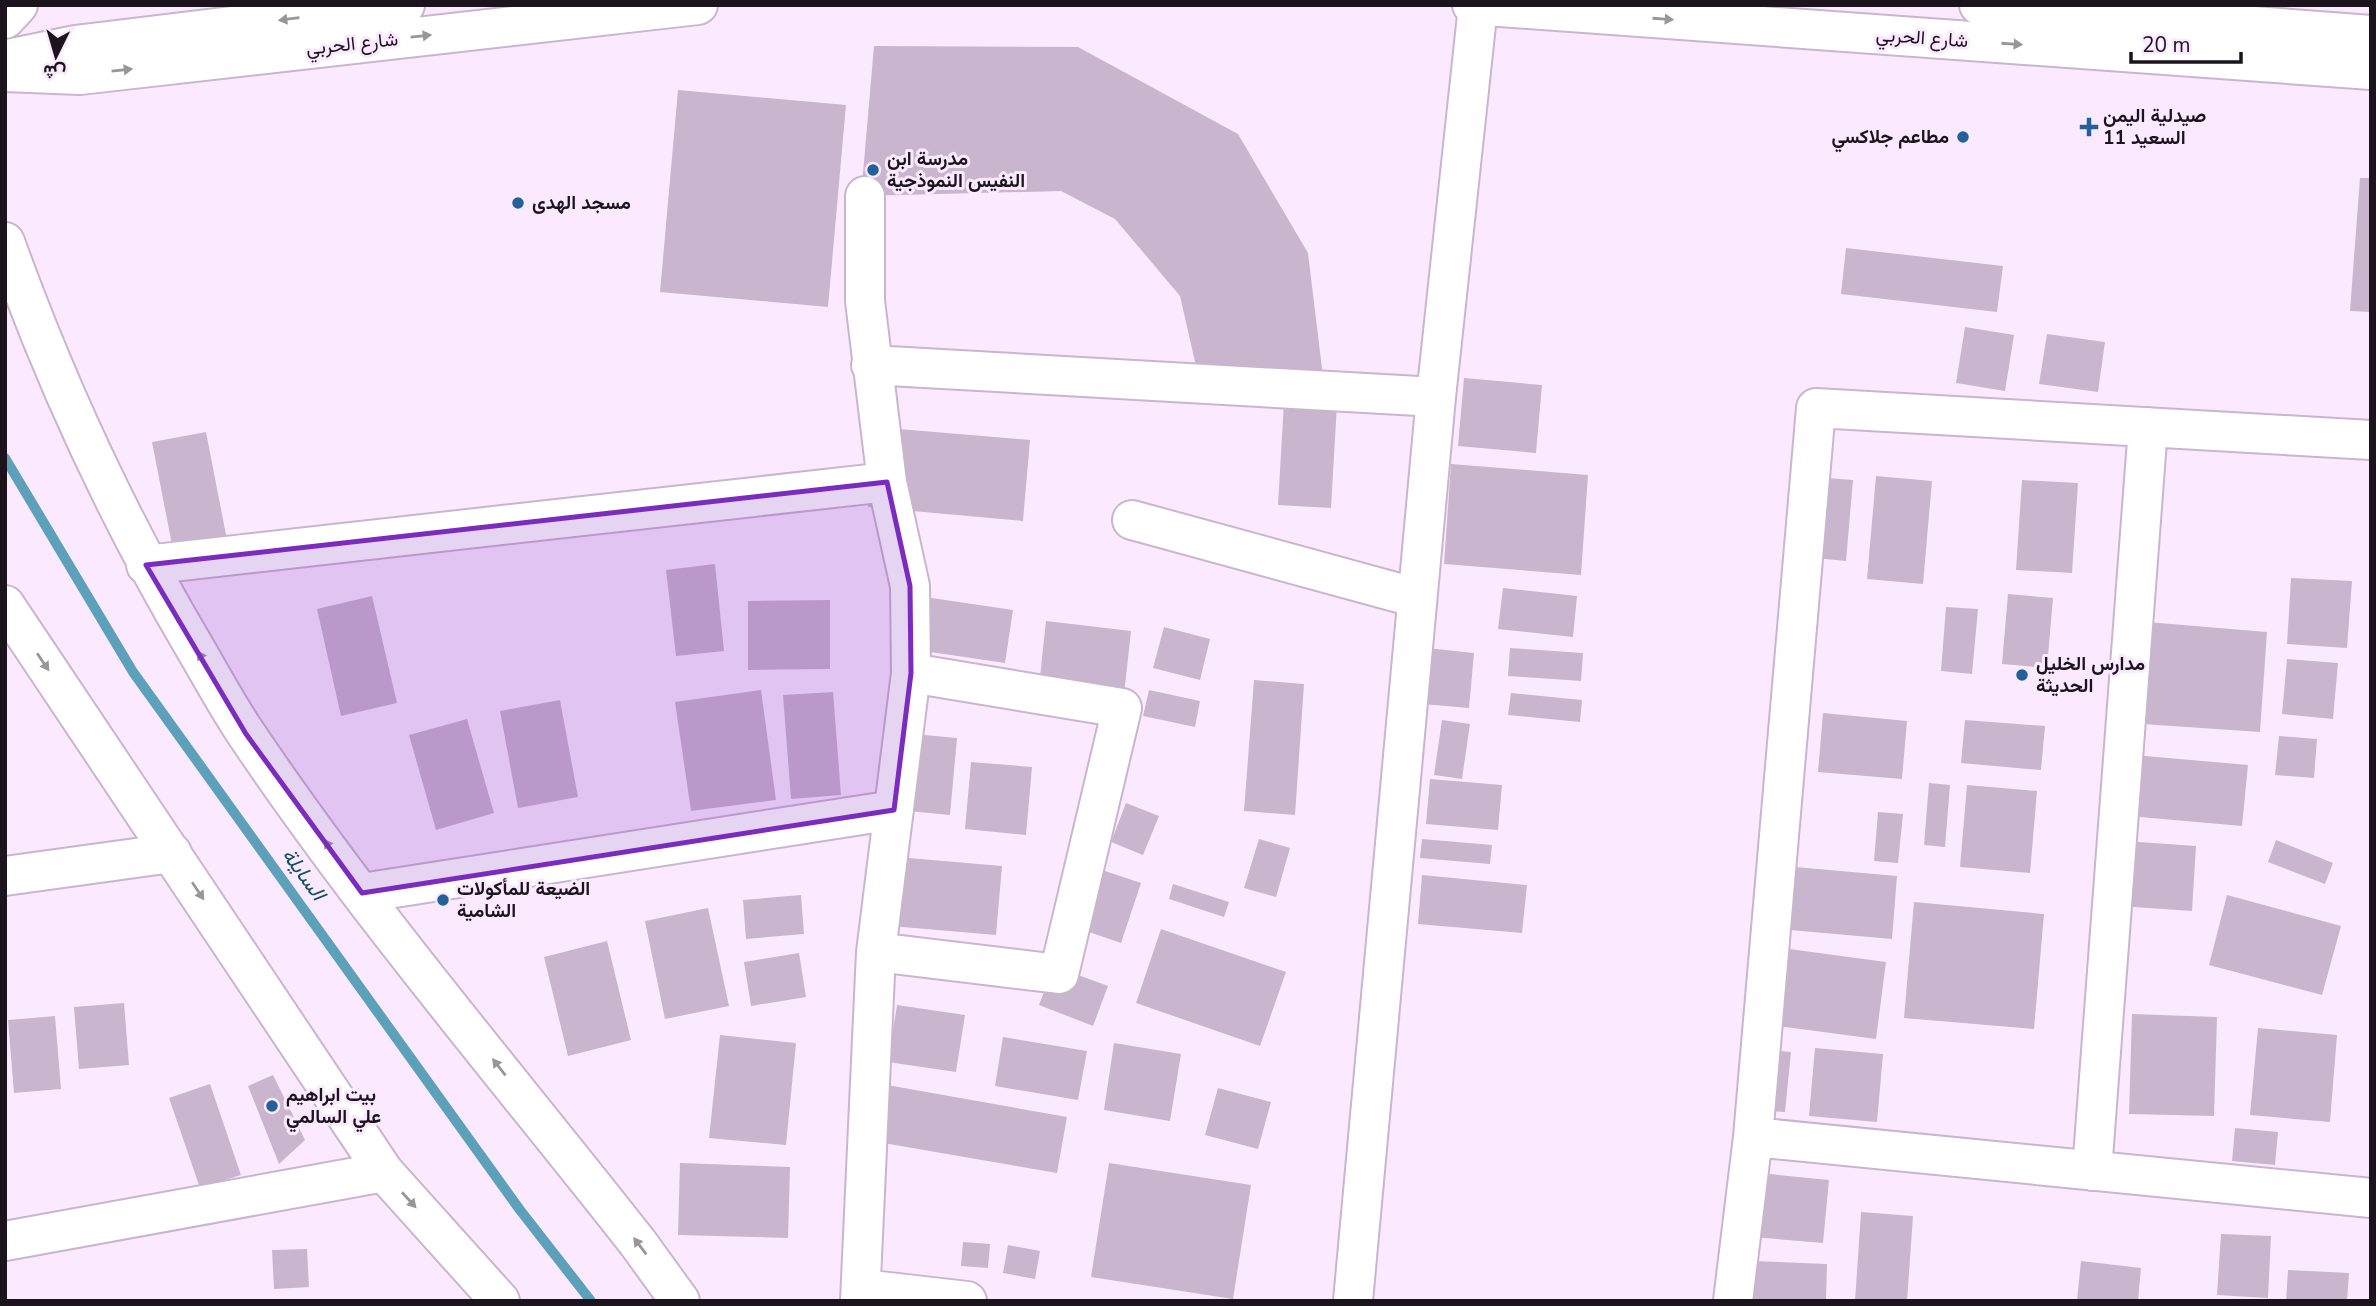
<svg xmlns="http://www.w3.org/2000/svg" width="2376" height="1306" viewBox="0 0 2376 1306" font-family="'Nunito Sans',Vazirmatn,sans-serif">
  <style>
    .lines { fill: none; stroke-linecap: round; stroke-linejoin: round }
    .stream { stroke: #5da0ba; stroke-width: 10 }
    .building { fill: #cab5ce }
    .minor-casing { stroke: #cab5ce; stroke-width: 42 }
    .minor { stroke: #fff; stroke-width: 38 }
    .oneway { fill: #999599 }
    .marked { fill: #7b2cbf; fill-opacity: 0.2; stroke: #7b2cbf; stroke-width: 5; stroke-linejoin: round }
    .poi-dot { fill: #246198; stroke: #fbeaff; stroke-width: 2.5 }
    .labels { text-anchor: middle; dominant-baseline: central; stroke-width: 6; stroke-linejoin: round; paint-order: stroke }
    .street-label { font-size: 19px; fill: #1c141d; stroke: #fbeaff }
    .poi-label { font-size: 19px; font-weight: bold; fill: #1c141d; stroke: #fbeaff; text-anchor: start }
    .water-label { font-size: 21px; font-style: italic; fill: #154d60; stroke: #fbeaff }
  </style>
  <rect width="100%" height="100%" fill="#fbeaff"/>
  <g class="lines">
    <path class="stream" d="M5 458 133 672 520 1210 591 1301"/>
  </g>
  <path class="building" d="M874 46 1078 47 1238 134 1308 253 1324 385 1201 388 1180 296 1115 219 1061 191 861 196Z
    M678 90 846 105 828 307 660 292Z
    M2360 178H2371V312L2350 311Z
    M1846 248 2003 266 1997 312 1841 294Z
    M1965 327 2014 335 2005 391 1956 383Z
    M2047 334 2105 342 2098 392 2039 384Z
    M1464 378 1542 385 1536 453 1458 446Z
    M1284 401 1337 404 1331 508 1278 505Z
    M875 427 1030 440 1023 521 868 507Z
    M206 432 227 540 173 550 152 442Z
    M1451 464 1588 475 1581 575 1444 564Z
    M1801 476 1853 480 1846 561 1794 556Z
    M1876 476 1932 481 1923 584 1867 579Z
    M2022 480 2078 483 2072 573 2016 570Z
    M715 564 724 651 676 656 666 570Z
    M2291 578 2352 581 2347 648 2287 644Z
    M1503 588 1577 596 1573 637 1498 629Z
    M2008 594 2053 598 2047 668 2002 664Z
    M372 596 397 703 341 716 317 609Z
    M918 596 1013 610 1005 663 910 649Z
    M830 600V669L748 670V601Z
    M1946 607 1978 609 1972 674 1941 671Z
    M1046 621 1131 631 1124 695 1039 686Z
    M2135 621 2267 632 2260 732 2128 723Z
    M1164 627 1210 639 1200 680 1153 668Z
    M1427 648 1474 653 1469 708 1422 704Z
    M1510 648 1583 653 1581 681 1508 676Z
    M2287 659 2338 663 2333 719 2282 714Z
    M1254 680 1304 684 1295 815 1244 811Z
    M761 690 776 800 691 811 675 702Z
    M1149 690 1200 701 1195 727 1143 716Z
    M833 692 841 795 791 799 783 695Z
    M1511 693 1582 700 1580 722 1508 715Z
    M560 700 578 797 518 808 500 711Z
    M1823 713 1907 721 1902 779 1818 772Z
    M467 719 494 813 436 830 409 735Z
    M1442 720 1470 724 1462 779 1434 775Z
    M1965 720 2045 726 2041 770 1961 763Z
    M903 733 957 738 950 815 897 810Z
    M2279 736 2317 739 2314 778 2275 775Z
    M2122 754 2248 765 2242 826 2117 815Z
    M971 762 1032 767 1026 835 965 829Z
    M1430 779 1502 785 1498 830 1426 824Z
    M1929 783 1950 785 1945 847 1924 845Z
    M1967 785 2037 791 2030 873 1960 867Z
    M1126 803 1159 816 1143 855 1111 842Z
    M1878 812 1903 814 1898 863 1874 861Z
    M1259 839 1290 848 1276 897 1244 888Z
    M1422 839 1492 845 1490 864 1420 858Z
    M2110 840 2196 846 2192 911 2106 905Z
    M2276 840 2333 863 2325 884 2268 862Z
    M897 857 1002 866 996 935 891 926Z
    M1084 864 1141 883 1121 943 1063 923Z
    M1795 867 1897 876 1892 939 1790 930Z
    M1422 875 1527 885 1522 933 1418 924Z
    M1173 884 1229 902 1224 917 1169 899Z
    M801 895 804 934 746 939 743 900Z
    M2227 895 2341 926 2322 995 2209 965Z
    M1914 902 2044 914 2034 1029 1904 1018Z
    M708 908 729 1006 665 1019 645 921Z
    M1161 929 1286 972 1260 1046 1136 1003Z
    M607 941 631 1040 568 1056 544 957Z
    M1782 948 1886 962 1876 1039 1771 1025Z
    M799 953 806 997 751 1006 744 962Z
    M1054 966 1108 986 1093 1026 1039 1005Z
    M124 1003 129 1065 79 1069 74 1007Z
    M897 1005 965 1015 956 1072 888 1062Z
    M2132 1014 2217 1017 2214 1116 2129 1114Z
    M55 1016 61 1089 14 1093 8 1020Z
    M2258 1028 2337 1035 2330 1122 2250 1115Z
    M720 1035 796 1043 786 1145 709 1138Z
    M1003 1037 1087 1051 1078 1100 995 1086Z
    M1114 1043 1181 1054 1170 1121 1104 1110Z
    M1749 1048 1791 1052 1785 1112 1744 1109Z
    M1815 1048 1883 1054 1877 1122 1809 1116Z
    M273 1075 305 1140 279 1164 248 1086Z
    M876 1083 1067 1117 1057 1173 866 1140Z
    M210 1084 241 1175 200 1188 169 1098Z
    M1218 1088 1271 1102 1258 1149 1205 1135Z
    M2235 1128 2278 1132 2275 1165 2232 1161Z
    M680 1163 790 1167 788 1238 678 1235Z
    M1109 1163 1251 1185 1233 1299 1091 1277Z
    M1759 1173 1829 1180 1823 1243 1753 1237Z
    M1861 1212 1913 1216 1907 1301H1855Z
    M2221 1234 2271 1236 2268 1298 2217 1295Z
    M963 1242 990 1244 988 1268 961 1266Z
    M1008 1245 1040 1251 1035 1279 1003 1273Z
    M307 1249 309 1287 274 1289 272 1250Z
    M1754 1261 1827 1264 1826 1301H1752Z
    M2081 1261 2141 1268 2138 1301H2077Z
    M2288 1270 2349 1273 2347 1301H2286Z"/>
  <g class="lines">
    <g class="minor-casing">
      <path id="minor" d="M1472 5 2371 70
        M1979 5 2371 35
        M5 19 18 5
        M12 58 75 45 405 5
        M5 72 80 75 698 5
        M5 242C56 384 118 518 195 648 212 677 228 707 247 735 366 912 506 1075 638 1243L680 1301
        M871 365 1436 397
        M1132 520 1417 598
        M146 565 887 482
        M5 605 384 1172 500 1301
        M5 876 172 853
        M362 893 894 810
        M876 952 1059 974 1122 708 911 673
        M1753 1137 2371 1198
        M2092 1171 2148 427
        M5 1241 384 1172
        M862 1289 967 1301
        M860 1301 876 952 911 673 910 586 887 482 865 301V196
        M1353 1301 1436 397 1478 6
        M1733 1301 1753 1137 1816 408 2371 440"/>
    </g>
    <use href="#minor" class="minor"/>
  </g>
  <defs><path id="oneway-solid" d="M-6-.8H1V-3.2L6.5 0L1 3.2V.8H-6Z" transform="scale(1.75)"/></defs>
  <g class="oneway">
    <use href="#oneway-solid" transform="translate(289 19) rotate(173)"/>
    <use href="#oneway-solid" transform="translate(1663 19) rotate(4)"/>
    <use href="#oneway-solid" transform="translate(421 36) rotate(-6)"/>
    <use href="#oneway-solid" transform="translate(2012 44) rotate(4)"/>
    <use href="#oneway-solid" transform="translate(122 70) rotate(-6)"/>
    <use href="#oneway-solid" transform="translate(203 660) rotate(-121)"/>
    <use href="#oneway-solid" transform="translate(43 662) rotate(56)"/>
    <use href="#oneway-solid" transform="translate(330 848) rotate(-126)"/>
    <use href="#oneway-solid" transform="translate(198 891) rotate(56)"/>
    <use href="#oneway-solid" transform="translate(499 1067) rotate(-128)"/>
    <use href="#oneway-solid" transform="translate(409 1200) rotate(48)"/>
    <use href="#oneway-solid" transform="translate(640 1246) rotate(-127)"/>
  </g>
  <path class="marked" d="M887 482 910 586 911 673 894 810 362 893 246 734 146 565Z"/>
  <g class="poi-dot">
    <path d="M2085.5 116.5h7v7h7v7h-7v7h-7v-7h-7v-7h7z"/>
    <circle cx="1963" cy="137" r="7"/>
    <circle cx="873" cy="170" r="7"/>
    <circle cx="518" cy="203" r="7"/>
    <circle cx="2022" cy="675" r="7"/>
    <circle cx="443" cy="900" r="7"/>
    <circle cx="272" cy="1106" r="7"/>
  </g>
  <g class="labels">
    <g class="street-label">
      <text transform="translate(1922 38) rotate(4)">شارع الحربي</text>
      <text transform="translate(352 44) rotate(-6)">شارع الحربي</text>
    </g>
    <g class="poi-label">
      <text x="2103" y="116">صيدلية اليمن<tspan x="2103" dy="22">السعيد 11</tspan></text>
      <text x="1949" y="137" text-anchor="end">مطاعم جلاكسي</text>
      <text x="887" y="159">مدرسة ابن<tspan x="887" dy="22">النفيس النموذجية</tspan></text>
      <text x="532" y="203">مسجد الهدى</text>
      <text x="2036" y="664">مدارس الخليل<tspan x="2036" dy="22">الحديثة</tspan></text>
      <text x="457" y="889">الضيعة للمأكولات<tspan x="457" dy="22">الشامية</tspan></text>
      <text x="286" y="1095">بيت ابراهيم<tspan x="286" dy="22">علي السالمي</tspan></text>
    </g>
    <g class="water-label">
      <text transform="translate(304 874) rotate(54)">السايلة</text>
    </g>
  </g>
  <rect width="2376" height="1306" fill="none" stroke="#1c141d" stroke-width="14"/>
  <g transform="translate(56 56) rotate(185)" stroke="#fbeaff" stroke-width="5" paint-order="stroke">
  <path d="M0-5L12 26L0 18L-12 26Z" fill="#1c141d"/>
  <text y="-10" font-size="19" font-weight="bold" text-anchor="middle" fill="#1c141d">ش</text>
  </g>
  <path d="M2131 52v10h110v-10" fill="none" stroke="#1c141d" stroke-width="3.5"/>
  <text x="2142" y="52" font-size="21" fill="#1c141d" stroke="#fbeaff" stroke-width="5" paint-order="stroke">20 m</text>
</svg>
